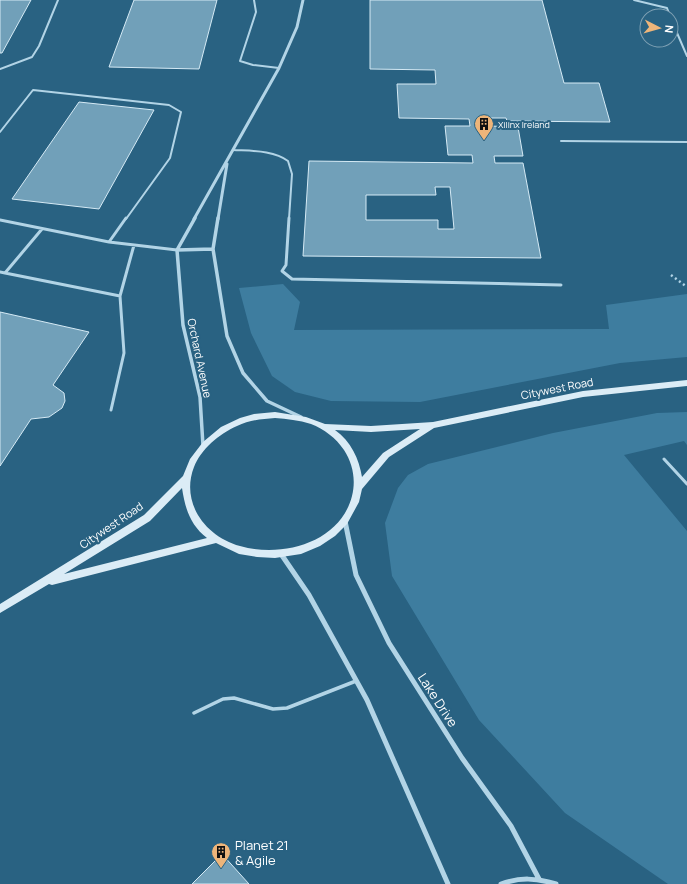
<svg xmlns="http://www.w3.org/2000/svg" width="687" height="884" viewBox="0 0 687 884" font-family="Manrope,sans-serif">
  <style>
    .green { fill: #3e7d9f }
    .building { fill: #71a0b9; stroke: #d5eaf5; fill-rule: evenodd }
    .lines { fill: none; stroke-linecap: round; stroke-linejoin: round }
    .path { stroke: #b2d4e6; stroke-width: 2.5; stroke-dasharray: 2 3; stroke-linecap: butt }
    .service-far2 { stroke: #b2d4e6; stroke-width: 2 }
    .service-far1 { stroke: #b2d4e6; stroke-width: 3 }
    .service { stroke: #b2d4e6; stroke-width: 3.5 }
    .minor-far2 { stroke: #b2d4e6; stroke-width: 3 }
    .minor-far1 { stroke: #b2d4e6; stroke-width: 3.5 }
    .minor { stroke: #b2d4e6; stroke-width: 5 }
    .secondary { fill: #dbecf6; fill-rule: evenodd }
    .labels { text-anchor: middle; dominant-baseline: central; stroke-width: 4; stroke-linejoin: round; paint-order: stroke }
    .far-poi-label { font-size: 9px; fill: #fff; stroke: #296282; text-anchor: start }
    .street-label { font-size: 11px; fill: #fff; stroke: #296282 }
    .near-street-label { font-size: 13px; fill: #fff; stroke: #296282 }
    .near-poi-label { font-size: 13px; fill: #fff; stroke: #296282; text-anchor: start }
  </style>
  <rect width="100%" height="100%" fill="#296282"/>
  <path class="green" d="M283 284 300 302 294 330 609 329 606 305 687 294V357L620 363 420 402 331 401 295 392 272 376 251 333 239 288Z
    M687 412V445L684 441 624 455 687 531V884H668L565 813 479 720 392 576 385 523 398 488 408 475 428 464 553 433 657 413Z"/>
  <path class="building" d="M0 0H31L2 53H0Z
    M134 0H217L199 69 109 67Z
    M370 0H542L564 83H599L610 122 507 121 506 118H488L489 126 518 127 523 156H494L495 163H523L541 258 303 256 309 161 473 163 472 155H448L445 126H470L469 119 399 118 397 84H436L435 70 370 69ZM435 187H450L454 229H438V220H366V195H436Z
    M79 102 154 110 99 209 12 199Z
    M0 312 89 332 53 385 64 393 65 401 62 408 49 417 31 419 0 466Z
    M222 854 249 884H192Z"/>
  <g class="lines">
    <path class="path" d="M671 275 687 287"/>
    <path class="service-far2" d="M254 0 256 12 240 61 253 65 279 68
      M634 0 667 8 670 16
      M671 19 687 56
      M0 69 32 57 39 46 58 0
      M0 132 33 90 169 105 181 112 170 158 126 219
      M561 141 687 142
      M233 150C251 151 274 150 288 161L292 174 289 219"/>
    <path class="service-far1" d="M289 218 286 265 282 271 292 279 561 285
      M0 220 109 242 177 250
      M109 242 126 218
      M0 272 5 273 42 229
      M5 273 120 296
      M111 410 124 353 120 296 134 245
      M664 459 687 484"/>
    <path class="service" d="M194 713 223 699 234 698 273 709 287 708 356 681"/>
    <path class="minor-far2" d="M194 219 279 68 297 27 303 0
      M218 219 227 164"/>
    <path class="minor-far1" d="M195 218 177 250 183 325 200 397 203 446
      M218 218 213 249 227 336 243 373 267 401 301 417
      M177 250 213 249"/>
    <path class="minor" d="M345 521 356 575 389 643 462 758 511 826 539 879
      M281 554 309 595 367 700 448 884
      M501 884C520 877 536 878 556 884"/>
    <path class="secondary" d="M687 380V386L583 397 434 428 389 457 362 489 359 502 347 524 335 536 320 546 301 554 275 558 257 557 239 554 216 543 52 585 49 584 0 613V604L144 515 183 476 190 459 203 442 221 427 240 418 254 414 275 412 306 417 325 424 371 426 433 422 583 391ZM275 418C287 419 299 420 311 424 324 429 336 438 344 450 353 464 356 480 352 496 340 543 282 558 240 546 206 537 180 503 194 467 201 449 219 434 237 426 249 420 262 419 275 418ZM420 429 383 453 362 477C359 459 351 441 335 430L371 432ZM182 488C185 508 190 525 207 538L64 574 150 521Z"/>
  </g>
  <defs>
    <g id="building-pin" transform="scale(1)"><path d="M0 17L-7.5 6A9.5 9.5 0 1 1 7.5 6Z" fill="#edb57a" stroke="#296282"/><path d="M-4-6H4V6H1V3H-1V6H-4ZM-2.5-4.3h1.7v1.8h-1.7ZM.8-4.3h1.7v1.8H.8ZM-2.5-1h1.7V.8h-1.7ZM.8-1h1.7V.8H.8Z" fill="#111"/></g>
  </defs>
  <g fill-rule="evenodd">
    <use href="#building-pin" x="484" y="124"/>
    <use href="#building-pin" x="221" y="852"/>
  </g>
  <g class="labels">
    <g class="far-poi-label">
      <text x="498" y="124">Xilinx Ireland</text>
    </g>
    <g class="street-label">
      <text transform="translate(200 358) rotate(78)">Orchard Avenue</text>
      <text transform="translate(557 388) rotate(-11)">Citywest Road</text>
      <text transform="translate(111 525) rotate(-34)">Citywest Road</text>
    </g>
    <g class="near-street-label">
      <text transform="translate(438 700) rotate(57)">Lake Drive</text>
    </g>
    <g class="near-poi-label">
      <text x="235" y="845">Planet 21<tspan x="235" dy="15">&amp; Agile</tspan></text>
    </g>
  </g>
  <g transform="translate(659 28) rotate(96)"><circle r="19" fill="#296282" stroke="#7fa1b4"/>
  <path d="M0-3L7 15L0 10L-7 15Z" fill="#edb57a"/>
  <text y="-6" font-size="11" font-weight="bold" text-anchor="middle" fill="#ffffff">N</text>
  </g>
</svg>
